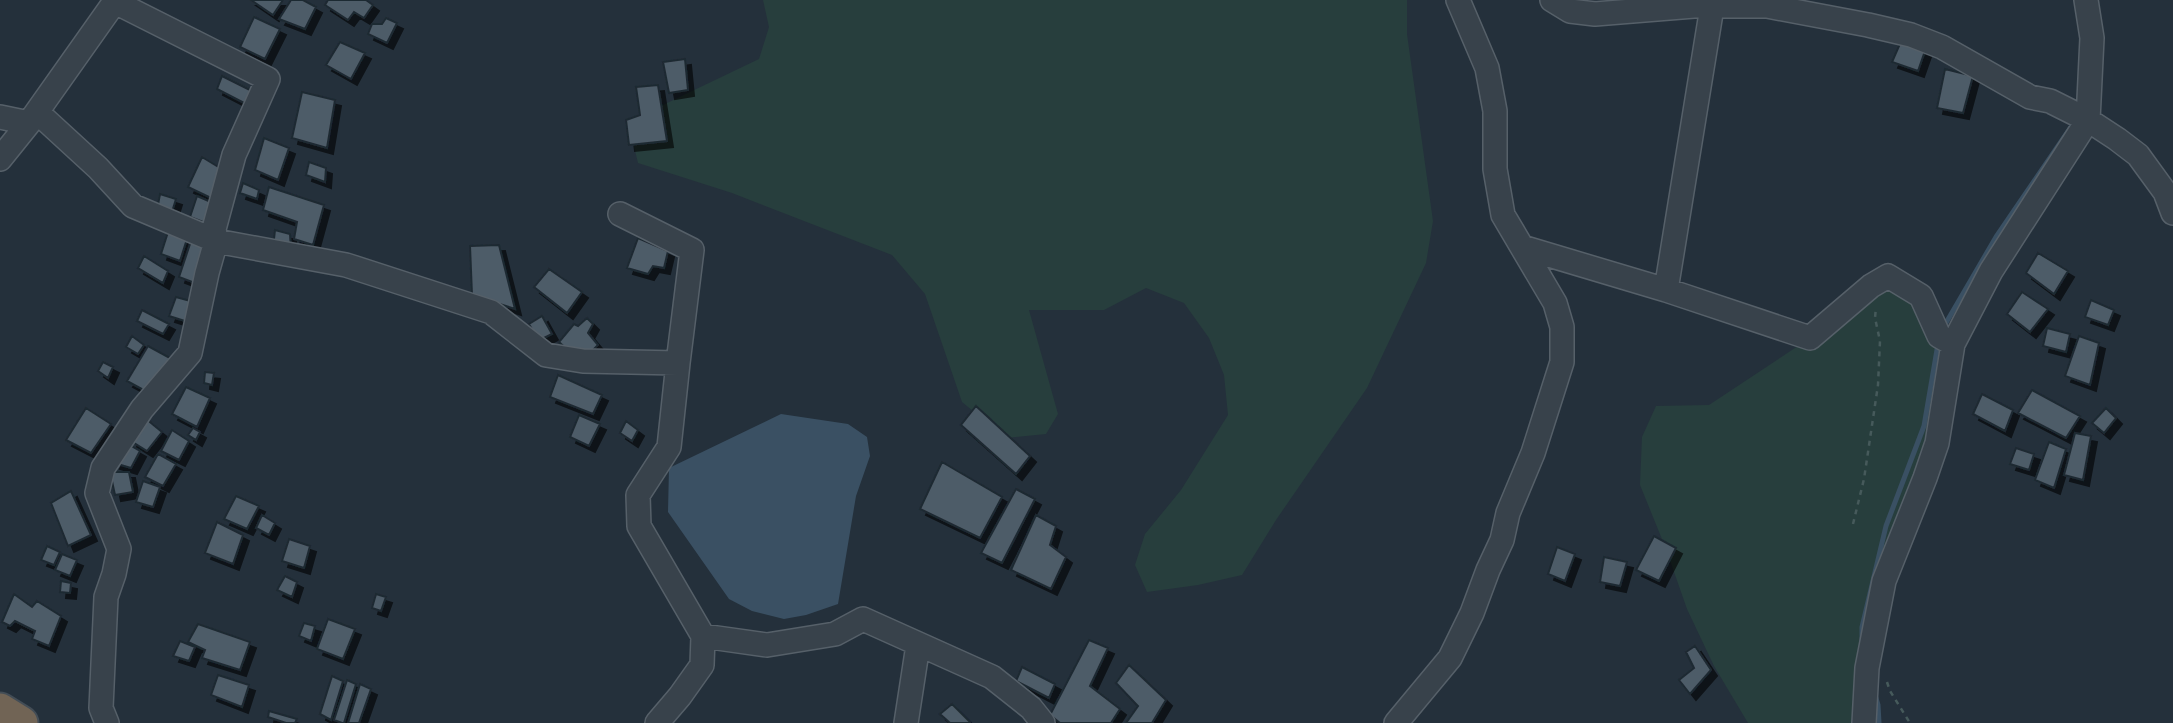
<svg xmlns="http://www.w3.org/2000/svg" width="2173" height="723" viewBox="0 0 2173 723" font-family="Figtree,sans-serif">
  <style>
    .green { fill: #273e3d }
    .water { fill: #3a5063 }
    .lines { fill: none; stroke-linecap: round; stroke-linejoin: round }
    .stream { stroke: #3a5063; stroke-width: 5 }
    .building { fill: #4e5b67; stroke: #1f2932; stroke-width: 2; filter: url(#shadow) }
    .minor-casing { stroke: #566069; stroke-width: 26 }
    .highway-casing { stroke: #434d56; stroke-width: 37 }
    .path { stroke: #465a5b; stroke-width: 2.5; stroke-dasharray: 5 5; stroke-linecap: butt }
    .minor { stroke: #38424b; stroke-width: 23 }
    .highway { stroke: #716455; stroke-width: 33 }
  </style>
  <defs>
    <filter id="shadow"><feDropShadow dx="6" dy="6" stdDeviation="0" flood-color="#0009"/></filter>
  </defs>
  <rect width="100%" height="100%" fill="#24303b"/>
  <path class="green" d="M763 0H1407V34L1433 221 1426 263 1367 388 1276 520 1242 575 1198 585 1147 592 1135 565 1145 534 1181 490 1228 415 1224 375 1209 338 1184 303 1146 288 1104 310H1029L1058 414 1046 434 1006 438 962 402 925 294 892 255 732 193 638 163 630 130 665 104 759 59 769 27Z
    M1871 286 1921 296 1953 344 1910 511 1864 723H1748L1714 666 1687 609 1666 549 1640 485 1642 437 1656 406 1709 405 1810 338Z"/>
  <path class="water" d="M781 414 848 424 867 437 870 456 856 496 838 604 806 615 784 619 752 611 729 599 668 512 669 468Z"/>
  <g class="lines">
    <path class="stream" d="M1943 328 1996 237 2071 127
      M1862 642V627L1886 526 1924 426 1938 344
      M1875 695 1878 705 1879 723"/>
  </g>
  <path class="building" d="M251 0H283L273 15Z
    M291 0H303L316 7 305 29 279 19Z
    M328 0H366L373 5 364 18 354 12 348 20 325 5Z
    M254 17 280 29 265 59 240 47Z
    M386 18 397 23 387 43 368 34 372 24H382Z
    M1902 39 1926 48 1918 71 1892 62Z
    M340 42 365 53 351 79 326 65Z
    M685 59 688 90 669 93 663 62Z
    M1945 69 1973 76 1963 113 1937 108Z
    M222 76 254 92 246 104 217 89Z
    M658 85 667 141 629 145 626 120 640 115 636 87Z
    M302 92 335 100 327 148 292 138Z
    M264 138 289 148 278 180 255 170Z
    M202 157 225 171 211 198 188 187Z
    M309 162 326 168 325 182 306 175Z
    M243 183 259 190 257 199 240 193Z
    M269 187 324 205 313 245 294 239 297 222 263 210Z
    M160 194 176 199 171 215 157 210Z
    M197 196 218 205 211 225 190 217Z
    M275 230 290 234 291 250 273 248Z
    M168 232 187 239 180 261 161 254Z
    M638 238 668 251 664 268 653 266 648 274 627 268Z
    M191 241 210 246 200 285 179 277Z
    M499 245 515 309 472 295 470 246Z
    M2038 253 2068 271 2054 294 2026 273Z
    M144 256 168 271 163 283 138 268Z
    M549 269 582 292 567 313 534 287Z
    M2022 292 2048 309 2030 332 2007 314Z
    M176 297 194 302 188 322 169 316Z
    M2091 300 2114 310 2108 325 2085 317Z
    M142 310 169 324 163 334 137 321Z
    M542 316 552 334 538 341 529 324Z
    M587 318 593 324 588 333 598 345 587 356H574L559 342 574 324 578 326Z
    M2047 328 2070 334 2066 352 2043 346Z
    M132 336 144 345 138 354 126 347Z
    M2079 336 2099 343 2090 385 2065 376Z
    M148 346 170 358 149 393 127 381Z
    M103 362 113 367 108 378 98 371Z
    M205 372 214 373 212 385 204 383Z
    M558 375 602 395 593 414 550 397Z
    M186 387 210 398 197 427 172 414Z
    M2032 390 2080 416 2066 438 2018 413Z
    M1982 394 2013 410 2005 431 1973 414Z
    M976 406 1030 456 1016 474 961 425Z
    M86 408 111 424 91 453 66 440Z
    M2106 408 2116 418 2104 433 2092 423Z
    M579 415 600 424 589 446 570 437Z
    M145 418 162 432 147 451 131 441Z
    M626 421 638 430 632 441 620 433Z
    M193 428 200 432 196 440 188 435Z
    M172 430 189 441 179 460 161 451Z
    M2075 433 2091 436 2083 480 2064 475Z
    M2049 442 2066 449 2054 488 2035 480Z
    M126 443 140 451 131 468 114 463Z
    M2016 448 2034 454 2029 470 2010 464Z
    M158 454 176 464 163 486 145 477Z
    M942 462 1002 497 980 538 920 509Z
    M110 472H129L133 492 115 495Z
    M143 481 160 487 153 507 136 502Z
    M1016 489 1035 499 1002 563 981 553Z
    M71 491 91 535 68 546 51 503Z
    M236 496 259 506 247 529 224 519Z
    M262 515 275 523 269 535 256 528Z
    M1036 515 1056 526 1050 545 1066 557 1051 589 1011 570Z
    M217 522 243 535 233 564 205 553Z
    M1654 536 1676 548 1659 581 1636 570Z
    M289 539 310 546 304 568 282 561Z
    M47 546 60 552 54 565 41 560Z
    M1557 547 1575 554 1565 581 1548 574Z
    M62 554 77 560 70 576 55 570Z
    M1604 557 1627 562 1620 586 1600 582Z
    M285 576 297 582 292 597 277 590Z
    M61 581 71 583 70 593 60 592Z
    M14 594 32 607 37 601 61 616 49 646 32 639 35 631 15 621 10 626 2 622Z
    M376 594 386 597 381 611 372 608Z
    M328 619 355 629 343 659 317 649Z
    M304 623 315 626 311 641 299 636Z
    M198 624 250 642 240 670 202 658 205 650 188 642Z
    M1089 640 1108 648 1090 686 1120 709 1111 723H1060L1050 715Z
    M180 641 195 647 189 661 173 656Z
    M1695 646 1711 670 1690 694 1679 680 1694 668 1686 652Z
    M1129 665 1166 700 1152 723H1126L1138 706 1116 683Z
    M1022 667 1055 684 1049 698 1016 681Z
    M218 675 249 685 242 707 211 695Z
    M332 676 343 681 331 720 320 714Z
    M347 680 356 684 344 723H342L334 720Z
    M360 684 371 689 359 723H348Z
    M952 704 970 722 969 723H950L940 714Z
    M269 711 297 719 295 723H286L268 717Z"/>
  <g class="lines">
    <g class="minor-casing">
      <path id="minor" d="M1552 0 1570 11 1595 14 1694 6H1767L1868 25 1911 35 1942 47 2030 97 2050 101 2088 120 2117 139 2138 155 2165 192 2173 213
        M37 112 98 168 133 206 216 241 346 265 491 312 546 355 583 361 678 363 669 447 638 495 639 526 703 636 702 665 680 696 657 723
        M0 117 29 123
        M0 159 29 123 116 0
        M620 214 692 250 678 363
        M1522 247 1666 290 1810 338 1871 286 1888 276 1921 296 1939 336 1953 344
        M1666 290 1712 7
        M703 636 767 645 835 634 863 619 992 677 1031 708 1043 723
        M107 723 101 708 106 597 114 574 119 549 97 493 103 468 142 409 190 353 207 273 216 241 214 229 234 155 268 79 115 2
        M906 723 918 645
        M1396 723 1450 658 1472 613 1488 570 1502 540 1508 513 1533 453 1562 362V327L1555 303 1503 215 1495 169V111L1487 68 1458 0
        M1864 723 1867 668 1884 581 1925 478 1937 443 1953 344 1991 271 2088 120 2092 38 2086 0"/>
    </g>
    <g class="highway-casing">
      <path id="highway" d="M0 710 21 723"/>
    </g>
    <path class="path" d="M1853 524 1864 479 1878 385 1880 341 1875 318 1876 307
      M1887 682 1890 691 1910 723"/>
    <use href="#minor" class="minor"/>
    <use href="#highway" class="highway"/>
  </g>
</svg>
